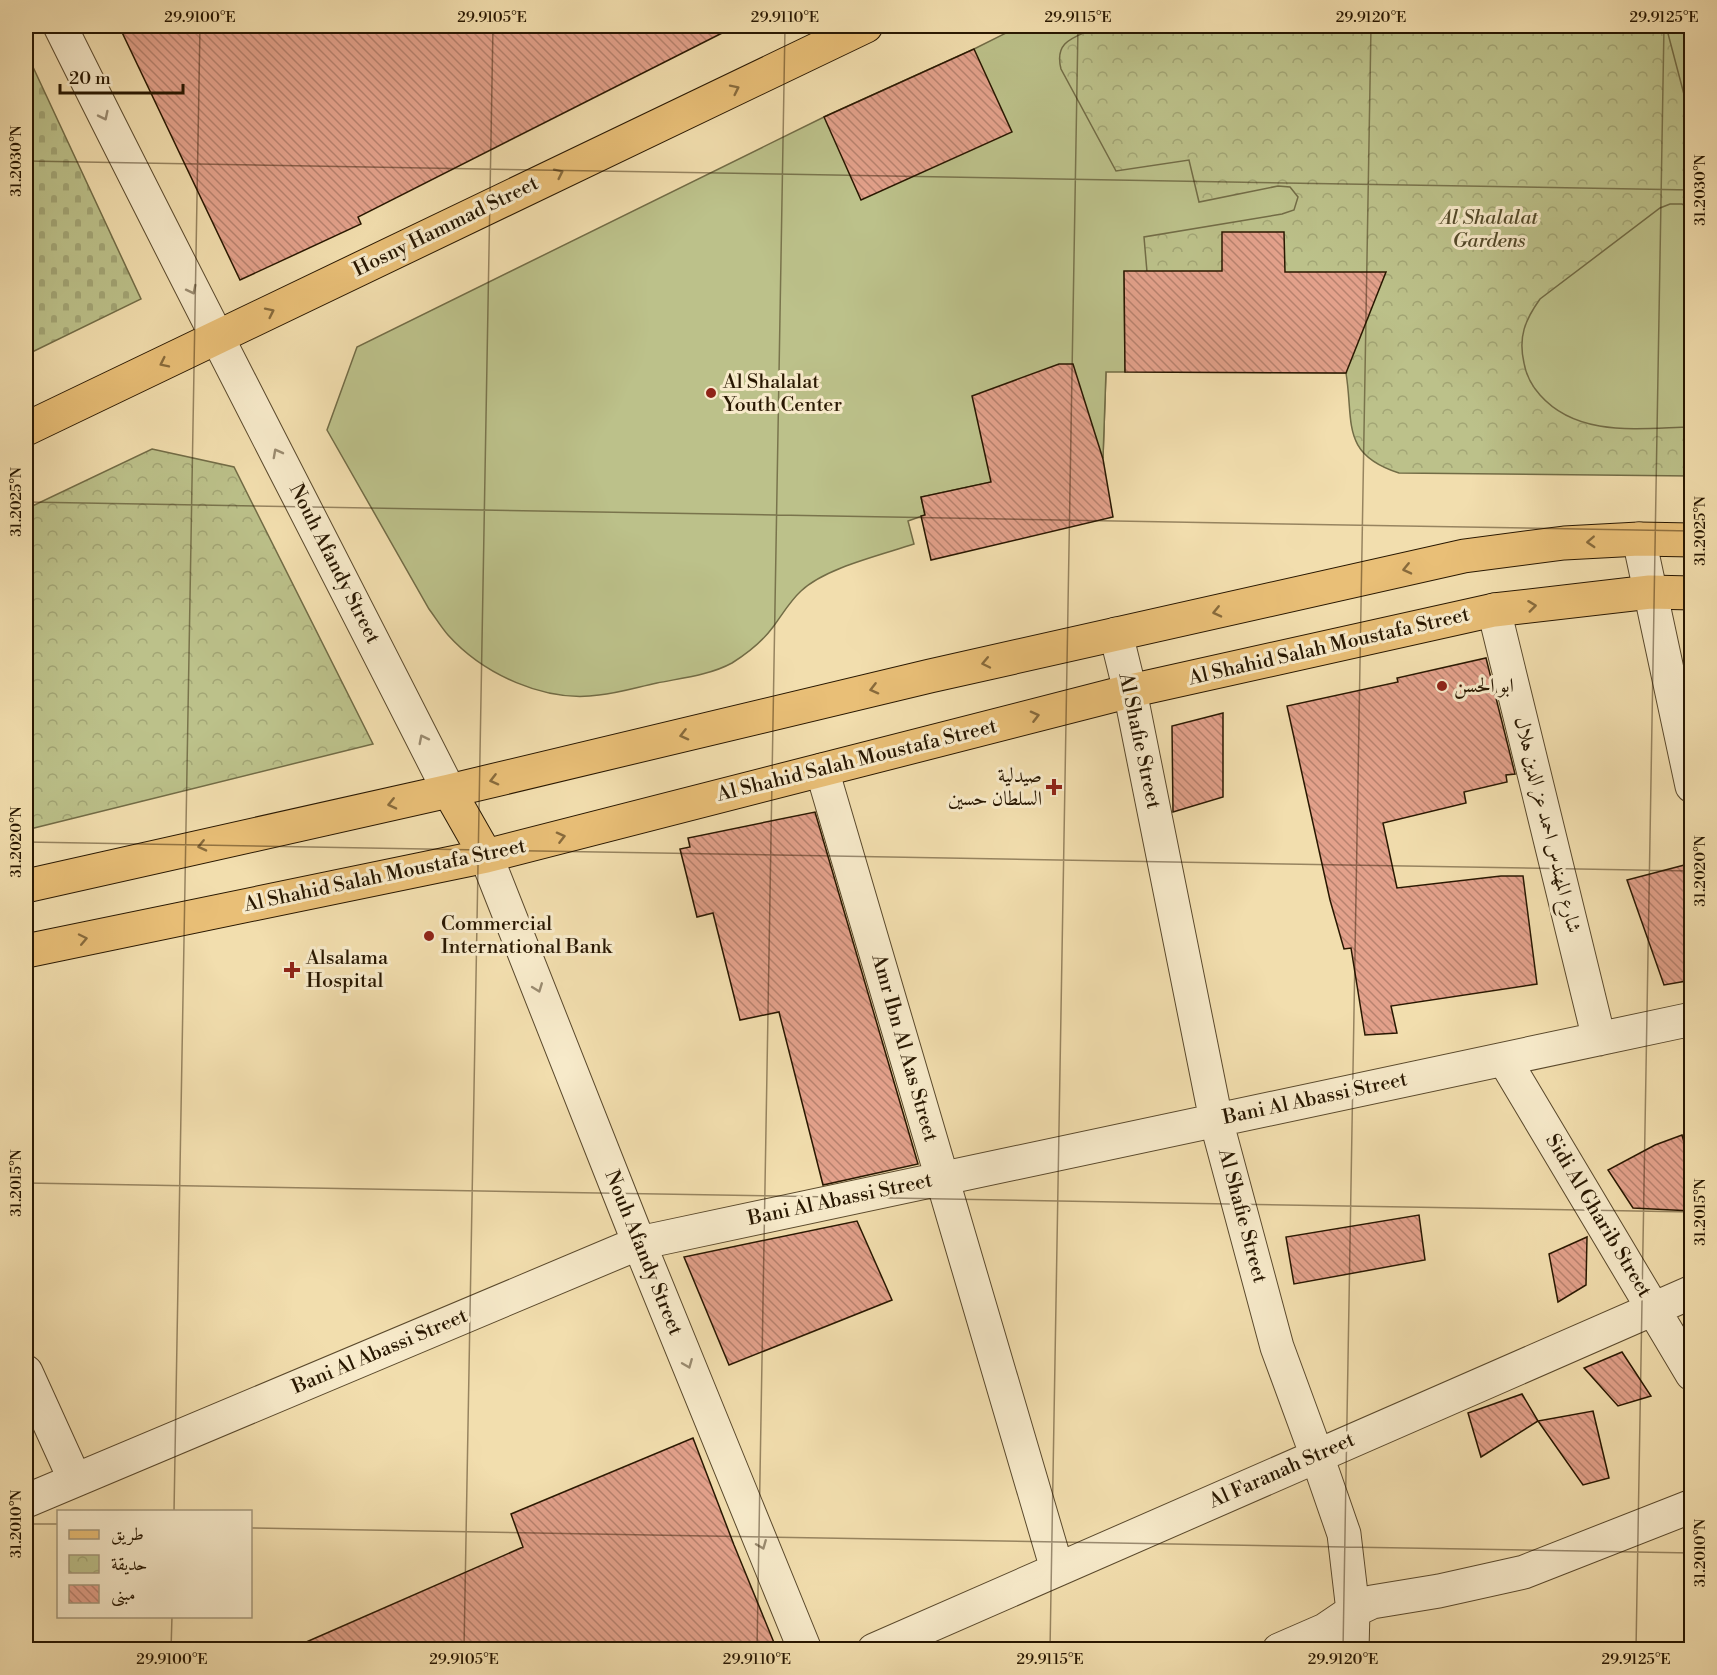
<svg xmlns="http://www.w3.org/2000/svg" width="1717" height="1675" viewBox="0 0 1717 1675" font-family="'Libre Bodoni',Amiri,serif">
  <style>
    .cemetery { fill: url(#cemetery-stones); stroke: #726c46; stroke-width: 1.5 }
    .park { fill: url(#park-crowns); stroke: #726c46; stroke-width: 1.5 }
    .garden { fill: #bcc18a; stroke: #726c46; stroke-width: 1.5 }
    .building { fill: url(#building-back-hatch); stroke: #281701; stroke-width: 1.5 }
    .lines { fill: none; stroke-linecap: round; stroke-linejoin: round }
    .minor-casing { stroke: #5a492c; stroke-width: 35 }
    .major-casing { stroke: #281701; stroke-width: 35 }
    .minor { stroke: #f7eaca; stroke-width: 33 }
    .major { stroke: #e9bf77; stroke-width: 33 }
    .oneway { stroke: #886b3c }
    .oneway2 { stroke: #9a8b70 }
    .ticks { fill: none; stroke: #281701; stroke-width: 1.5; stroke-opacity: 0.45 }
    .poi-dot { fill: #8f2418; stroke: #f7eaca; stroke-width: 2 }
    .labels { text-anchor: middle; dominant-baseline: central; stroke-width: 6; stroke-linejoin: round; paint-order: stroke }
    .park-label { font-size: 20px; font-style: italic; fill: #544a2a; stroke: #f7eaca }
    .street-label { font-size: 20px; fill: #281701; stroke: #f7eaca }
    .poi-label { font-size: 20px; fill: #281701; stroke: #f7eaca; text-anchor: start }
    .neatline { fill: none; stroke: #281701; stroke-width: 2 }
    .ticks-label { font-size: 15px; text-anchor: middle; fill: #281701 }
  </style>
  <defs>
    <pattern id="cemetery-stones" width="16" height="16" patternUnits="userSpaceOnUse" patternTransform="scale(1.5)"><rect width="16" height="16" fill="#bcc18a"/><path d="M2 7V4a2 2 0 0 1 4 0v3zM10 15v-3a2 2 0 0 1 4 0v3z" fill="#a2a575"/></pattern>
    <pattern id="park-crowns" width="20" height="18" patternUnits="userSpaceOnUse" patternTransform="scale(1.5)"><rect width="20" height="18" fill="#bcc18a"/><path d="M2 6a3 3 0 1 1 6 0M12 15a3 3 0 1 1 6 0" fill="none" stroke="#a2a575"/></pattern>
    <pattern id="building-back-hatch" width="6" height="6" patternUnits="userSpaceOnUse" patternTransform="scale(1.5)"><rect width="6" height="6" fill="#e3a18b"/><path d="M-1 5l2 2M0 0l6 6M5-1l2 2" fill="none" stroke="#b8826f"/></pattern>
  </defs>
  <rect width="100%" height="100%" fill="#f2deae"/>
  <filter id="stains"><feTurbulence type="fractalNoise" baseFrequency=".00333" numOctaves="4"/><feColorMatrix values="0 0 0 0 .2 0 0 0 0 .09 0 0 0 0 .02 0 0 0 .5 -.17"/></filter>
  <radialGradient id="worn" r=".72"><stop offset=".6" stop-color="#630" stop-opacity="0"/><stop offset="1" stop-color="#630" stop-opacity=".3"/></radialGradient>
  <path class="cemetery" d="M26 52 141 299 26 355Z"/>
  <path class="park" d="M1020 26H1691V476L1399 473C1340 454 1354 422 1346 373L1106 371 1103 458Z
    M152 449 234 467 373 744 26 830V509Z"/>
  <path class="garden" d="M1020 26H1094L1095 28C1073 38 1054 41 1061 69L1116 171 1189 160 1199 202 1278 186 1290 187 1298 197 1294 210 1282 214 1144 237 1147 272H1124L1125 372H1106L1103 458 921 497 925 515 908 521 914 544C881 555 825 568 801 591 790 601 782 615 773 627 762 642 748 653 732 663 710 675 682 678 657 683 638 687 619 693 599 695 545 703 483 674 448 635 441 627 435 617 429 609L327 430 357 347 824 117 974 49Z
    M1666 26H1691V121Z
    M1670 204H1682L1691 209V427C1640 428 1578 438 1540 395 1532 386 1526 375 1524 363 1518 337 1525 320 1540 299L1660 208Z"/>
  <path class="building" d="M119 26H736L358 217 361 224 240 280Z
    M974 49 1012 132 861 200 824 117Z
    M1222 232H1284L1285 272H1386L1346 373 1125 372 1124 271H1222Z
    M1059 364H1073L1103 459 1113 517 931 560 921 516 925 515 921 497 991 482 972 396Z
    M1486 658 1515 774 1506 775 1507 782 1464 792 1466 803 1383 823 1397 888 1501 876H1523L1537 984 1391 1006 1397 1033 1365 1035 1351 948 1344 949 1330 900 1287 706 1398 682 1397 678Z
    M1223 713V797L1173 812 1172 726Z
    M815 812 918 1164 823 1185 779 1012 740 1020 713 913 697 917 680 849 690 847 688 838Z
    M1692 863V980L1664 985 1627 880Z
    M1682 1135 1692 1171V1211L1633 1208 1608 1170 1655 1145Z
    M1419 1215 1425 1260 1294 1284 1286 1237Z
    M857 1221 892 1300 729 1365 684 1257Z
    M1587 1237 1586 1285 1558 1302 1549 1254Z
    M1622 1352 1651 1396 1618 1406 1584 1368Z
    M1522 1394 1538 1421 1481 1457 1468 1413Z
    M1593 1411 1609 1478 1583 1485 1538 1421Z
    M693 1438 734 1545 777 1650H288L523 1547 511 1514Z"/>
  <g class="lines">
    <g class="minor-casing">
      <path id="minor" d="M60 26C187 282 320 536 449 791
        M1639 539 1692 786
        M1494 610 1599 1039
        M1116 634 1130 691 1216 1120 1277 1347 1317 1456 1344 1534 1353 1611 1352 1650
        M822 770 1057 1569
        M486 856 639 1243 805 1650
        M1504 1059 1692 1374
        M26 1372 75 1480
        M26 1501 639 1243 1692 1019
        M874 1650 1692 1292
        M1279 1650 1325 1630 1353 1611 1372 1602 1439 1591 1524 1572 1692 1506"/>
    </g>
    <g class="major-casing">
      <path id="major" d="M26 429 866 26
        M449 791 486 856
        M26 886 449 791 930 676 1464 556 1564 543 1639 539 1692 540
        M26 951 486 856 1130 691 1494 610 1650 592 1692 593"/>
    </g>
    <use href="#minor" class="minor"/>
    <use href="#major" class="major"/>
  </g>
  <defs><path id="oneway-chevron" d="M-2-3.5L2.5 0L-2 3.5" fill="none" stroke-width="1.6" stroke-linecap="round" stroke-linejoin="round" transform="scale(1.5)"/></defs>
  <g class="oneway">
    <use href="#oneway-chevron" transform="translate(735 89) rotate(-26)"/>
    <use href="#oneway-chevron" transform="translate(559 173) rotate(-26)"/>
    <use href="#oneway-chevron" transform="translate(270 312) rotate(-26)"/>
    <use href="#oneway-chevron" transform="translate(164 363) rotate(154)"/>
    <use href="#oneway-chevron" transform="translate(1591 542) rotate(177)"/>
    <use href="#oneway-chevron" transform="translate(1407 569) rotate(167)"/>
    <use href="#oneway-chevron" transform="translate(1532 606) rotate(-7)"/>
    <use href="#oneway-chevron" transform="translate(1217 612) rotate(167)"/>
    <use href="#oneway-chevron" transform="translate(986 663) rotate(168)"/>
    <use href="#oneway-chevron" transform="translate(874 689) rotate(166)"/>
    <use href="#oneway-chevron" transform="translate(1035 716) rotate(-14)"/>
    <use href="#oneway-chevron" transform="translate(684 735) rotate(166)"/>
    <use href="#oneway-chevron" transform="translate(494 780) rotate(166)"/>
    <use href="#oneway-chevron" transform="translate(392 804) rotate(167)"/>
    <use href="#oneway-chevron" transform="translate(561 837) rotate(-14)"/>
    <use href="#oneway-chevron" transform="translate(202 846) rotate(167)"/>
    <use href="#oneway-chevron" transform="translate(83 939) rotate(-12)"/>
  </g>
  <g class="oneway2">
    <use href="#oneway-chevron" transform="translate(104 116) rotate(64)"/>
    <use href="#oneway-chevron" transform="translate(192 290) rotate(63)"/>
    <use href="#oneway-chevron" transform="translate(277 453) rotate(-118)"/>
    <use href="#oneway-chevron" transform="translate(423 739) rotate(-117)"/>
    <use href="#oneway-chevron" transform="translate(538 988) rotate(69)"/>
    <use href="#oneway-chevron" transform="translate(688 1364) rotate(68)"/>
    <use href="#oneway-chevron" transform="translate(762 1545) rotate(68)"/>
  </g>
  <path class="ticks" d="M26 161 1692 190M26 502 1692 531M26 842 1692 871M26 1183 1692 1212M174 1512 200 26M26 1524H58M250 1528 1692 1553M171 1650 172 1616M464 1650 493 26M757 1650 785 26M1050 1650 1078 26M1343 1650 1371 26M1636 1650 1664 26"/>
  <g class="poi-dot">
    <circle cx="711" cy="393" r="6"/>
    <circle cx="1442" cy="686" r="6"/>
    <path d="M1051 778h6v6h6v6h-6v6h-6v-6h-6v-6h6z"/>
    <circle cx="429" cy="936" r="6"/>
    <path d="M289 961h6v6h6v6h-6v6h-6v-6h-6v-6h6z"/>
  </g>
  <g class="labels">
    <g class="park-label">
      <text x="1489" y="218">Al Shalalat<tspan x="1489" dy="23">Gardens</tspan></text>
    </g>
    <g class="street-label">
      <text transform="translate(446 227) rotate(-26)">Hosny Hammad Street</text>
      <text transform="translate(334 564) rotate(63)">Nouh Afandy Street</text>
      <text transform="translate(1329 647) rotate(-13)">Al Shahid Salah Moustafa Street</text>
      <text transform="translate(1139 741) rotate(78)">Al Shafie Street</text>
      <text transform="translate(857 761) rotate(-14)">Al Shahid Salah Moustafa Street</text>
      <text transform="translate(1547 825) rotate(76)">شارع المهندس احمد عز الدين هلال</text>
      <text transform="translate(385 876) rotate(-12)">Al Shahid Salah Moustafa Street</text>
      <text transform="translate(904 1048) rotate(74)">Amr Ibn Al Aas Street</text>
      <text transform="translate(1315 1099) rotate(-12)">Bani Al Abassi Street</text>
      <text transform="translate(840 1200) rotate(-12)">Bani Al Abassi Street</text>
      <text transform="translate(1242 1216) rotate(75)">Al Shafie Street</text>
      <text transform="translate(1598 1216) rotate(59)">Sidi Al Gharib Street</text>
      <text transform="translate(643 1253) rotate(68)">Nouh Afandy Street</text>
      <text transform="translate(380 1352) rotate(-23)">Bani Al Abassi Street</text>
      <text transform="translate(1282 1471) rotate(-24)">Al Faranah Street</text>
    </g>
    <g class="poi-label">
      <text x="723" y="382">Al Shalalat<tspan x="723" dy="23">Youth Center</tspan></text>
      <text x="1454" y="686">ابو الحسن</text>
      <text x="1042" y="776" text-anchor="end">صيدلية<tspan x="1042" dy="23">السلطان حسين</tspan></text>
      <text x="441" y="924">Commercial<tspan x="441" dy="23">International Bank</tspan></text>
      <text x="306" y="958">Alsalama<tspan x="306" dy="23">Hospital</tspan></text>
    </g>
  </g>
  <rect width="1717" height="1675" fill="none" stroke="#f2deae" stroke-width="66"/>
  <rect x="57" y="1510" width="195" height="108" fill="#f7eaca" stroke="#a4967a" stroke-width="1.5"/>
  <rect x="69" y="1530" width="30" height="9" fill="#e9bf77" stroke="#a4967a" stroke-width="1.5"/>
  <text x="111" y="1540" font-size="18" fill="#281701">طريق</text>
  <rect x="69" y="1555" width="30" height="18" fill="url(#park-crowns)" stroke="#a4967a" stroke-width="1.5"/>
  <text x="111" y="1570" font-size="18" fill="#281701">حديقة</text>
  <rect x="69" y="1585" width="30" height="18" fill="url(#building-back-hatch)" stroke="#a4967a" stroke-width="1.5"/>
  <text x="111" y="1600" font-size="18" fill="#281701">مبنى</text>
  <path d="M60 84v9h123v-9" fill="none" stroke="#281701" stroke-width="3"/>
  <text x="69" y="84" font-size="18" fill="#281701" stroke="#f7eaca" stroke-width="4.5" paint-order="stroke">20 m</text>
  <rect x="33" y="33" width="1651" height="1609" class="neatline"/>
  <g class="ticks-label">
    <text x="200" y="22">29.9100°E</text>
    <text x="492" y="22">29.9105°E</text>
    <text x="785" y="22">29.9110°E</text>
    <text x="1078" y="22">29.9115°E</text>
    <text x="1371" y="22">29.9120°E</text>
    <text x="1664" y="22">29.9125°E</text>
    <text transform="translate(16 161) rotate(-90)" y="5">31.2030°N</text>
    <text transform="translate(1700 190) rotate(-90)" y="5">31.2030°N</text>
    <text transform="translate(16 502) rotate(-90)" y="5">31.2025°N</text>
    <text transform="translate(1700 531) rotate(-90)" y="5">31.2025°N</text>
    <text transform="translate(16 842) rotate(-90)" y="5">31.2020°N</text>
    <text transform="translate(1700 871) rotate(-90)" y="5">31.2020°N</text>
    <text transform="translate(16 1183) rotate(-90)" y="5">31.2015°N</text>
    <text transform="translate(1700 1212) rotate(-90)" y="5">31.2015°N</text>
    <text transform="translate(16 1524) rotate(-90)" y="5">31.2010°N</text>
    <text transform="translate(1700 1553) rotate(-90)" y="5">31.2010°N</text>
    <text x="172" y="1664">29.9100°E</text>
    <text x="464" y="1664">29.9105°E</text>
    <text x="757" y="1664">29.9110°E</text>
    <text x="1050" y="1664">29.9115°E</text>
    <text x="1343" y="1664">29.9120°E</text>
    <text x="1636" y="1664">29.9125°E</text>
  </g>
  <rect width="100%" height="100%" filter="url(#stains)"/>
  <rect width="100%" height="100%" fill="url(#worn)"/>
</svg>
